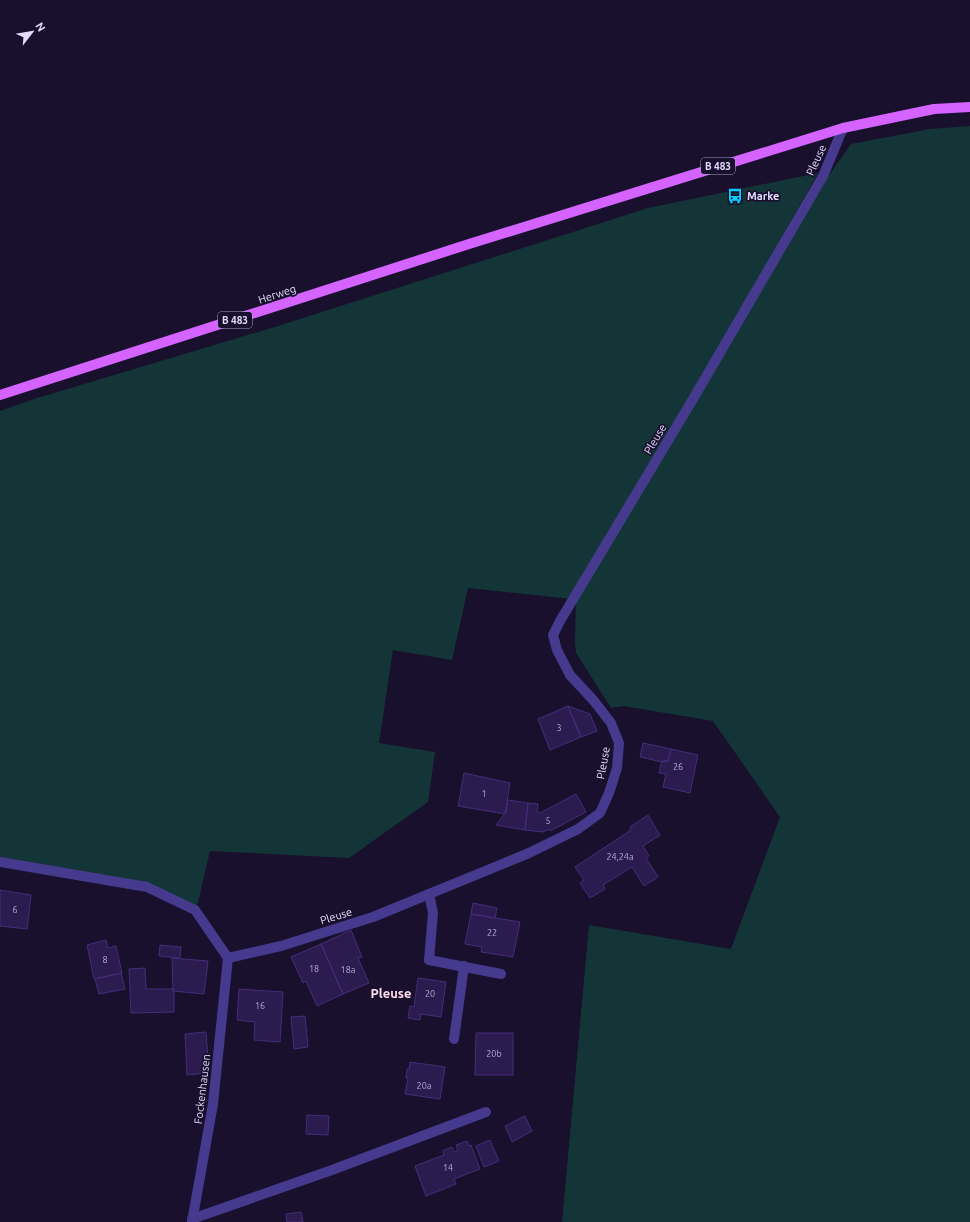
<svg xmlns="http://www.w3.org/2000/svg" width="970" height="1222" viewBox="0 0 970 1222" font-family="Ubuntu,sans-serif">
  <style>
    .green { fill: #133537 }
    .building { fill: #2b1b4e; stroke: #442d7b }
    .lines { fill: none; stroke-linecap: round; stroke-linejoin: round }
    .lane { stroke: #453a8d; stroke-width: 10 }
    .street { stroke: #453a8d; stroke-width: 10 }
    .primary { stroke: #d463ff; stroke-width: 10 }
    .labels { text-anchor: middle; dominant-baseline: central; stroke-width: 3.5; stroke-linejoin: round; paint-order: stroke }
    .number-label { font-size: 9px; fill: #b5acd3 }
    .shield { fill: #18102c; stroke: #a69fc0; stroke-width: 1 }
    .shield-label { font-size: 10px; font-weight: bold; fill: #e3dcff }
    .street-label { font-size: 11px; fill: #e3dcff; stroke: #18102c }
    .poi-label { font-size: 11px; font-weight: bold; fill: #e3dcff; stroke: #18102c; text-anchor: start }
    .quarter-label { font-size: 13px; font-weight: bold; fill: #ffdef0; stroke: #18102c }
  </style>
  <rect width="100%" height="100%" fill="#18102c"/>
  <path class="green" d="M970 126V1222H562L589 925 731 949 780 817 713 721 623 706 611 708 576 653 575 642 576 600 827 178 851 144 930 129Z
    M818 173 691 397 572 599 468 588 452 660 393 650 379 743 435 752 428 802 349 858 210 851 197 907 147 883 0 858V411L34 399 278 326 648 208Z"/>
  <path class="building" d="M568 706 581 737 550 750 538 719Z
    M568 706 590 714 597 731 581 737Z
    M643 743 671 749 668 761 662 762 640 757Z
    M671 749 698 755 690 793 663 787 666 774 659 773 662 761H668Z
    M464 773 510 783 505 814 458 806Z
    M576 794 586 812 550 831 549 829 543 832 525 830 528 803 538 804 537 812 540 813Z
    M508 800 528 803 525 830 496 825 506 812Z
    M648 815 660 835 643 846 649 856 646 858 658 877 644 886 632 867 603 885 605 889 590 898 580 883 584 880 575 867 631 830 630 827Z
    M0 890 31 895 27 929 0 926Z
    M473 903 497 908 495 918 471 914Z
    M471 914 520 922 513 957 481 952 482 947 465 944Z
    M351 930 362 957 358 958 369 983 343 994 321 944Z
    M106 940 108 948 116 946 122 973 94 979 87 945Z
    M321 944 343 994 317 1006 306 981 303 983 291 957Z
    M160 945 181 947 180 958 159 956Z
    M172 958 208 961 204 994 173 991Z
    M145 968 146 989H174V1012L131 1013 129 969Z
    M121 973 125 989 99 994 95 979Z
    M418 978 446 982 441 1017 421 1014 420 1020 408 1018 410 1006 414 1007Z
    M239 989 283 992 280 1042 254 1040 255 1022 237 1020Z
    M305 1016 308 1047 294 1049 291 1017Z
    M206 1032 208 1058 206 1073 187 1075 185 1034Z
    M476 1033H513V1075H475Z
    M410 1062 445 1067 440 1099 405 1094 408 1078H406L407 1069H409Z
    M307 1115 329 1116 328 1135 306 1134Z
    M525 1116 532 1131 512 1142 505 1126Z
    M490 1140 499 1161 484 1167 476 1146Z
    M467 1141 469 1146 471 1145 480 1169 454 1179 456 1184 426 1196 415 1166 444 1155 443 1151 444 1150 452 1147 454 1152 458 1150 456 1145Z
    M301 1212 303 1222H287L286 1214Z"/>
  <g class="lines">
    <path class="lane" d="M429 894 433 913 429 960 501 974
      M454 1039 464 966
      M192 1219 332 1170 486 1112"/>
    <path class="street" d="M0 862 147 887 195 910 228 958 281 946 373 917 529 853 578 829 600 813 609 793 617 768 619 743 611 723 594 701 570 675 557 650 553 635 560 621 693 399 823 176 843 128
      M192 1222 213 1104 228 958"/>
    <path class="primary" d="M0 395 469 244 843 128 934 109 970 107"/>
  </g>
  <defs>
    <g id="bus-bare" transform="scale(1.2)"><path d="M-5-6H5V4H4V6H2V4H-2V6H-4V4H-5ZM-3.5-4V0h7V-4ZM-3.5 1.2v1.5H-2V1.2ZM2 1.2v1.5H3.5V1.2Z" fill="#08ceff" stroke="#18102c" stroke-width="2.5" paint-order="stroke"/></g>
  </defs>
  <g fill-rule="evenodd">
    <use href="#bus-bare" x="735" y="196"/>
  </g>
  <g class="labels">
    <g class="number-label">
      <text x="559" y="728">3</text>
      <text x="678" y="767">26</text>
      <text x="484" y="794">1</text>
      <text x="548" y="821">5</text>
      <text x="620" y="857">24,24a</text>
      <text x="15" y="910">6</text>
      <text x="492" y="933">22</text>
      <text x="105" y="960">8</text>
      <text x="314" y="969">18</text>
      <text x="348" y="970">18a</text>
      <text x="430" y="994">20</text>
      <text x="260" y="1006">16</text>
      <text x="494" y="1054">20b</text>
      <text x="424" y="1086">20a</text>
      <text x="448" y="1168">14</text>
    </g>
    <g class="shield">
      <rect x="701" y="158" width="34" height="16" rx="3"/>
      <rect x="218" y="312" width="34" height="16" rx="3"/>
    </g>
    <g class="shield-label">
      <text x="718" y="166">B 483</text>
      <text x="235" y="320">B 483</text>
    </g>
    <g class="street-label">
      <text transform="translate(816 160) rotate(-65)">Pleuse</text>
      <text transform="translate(277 294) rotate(-18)">Herweg</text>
      <text transform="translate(655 439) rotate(-59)">Pleuse</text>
      <text transform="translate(603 763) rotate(-80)">Pleuse</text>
      <text transform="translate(336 916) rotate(-17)">Pleuse</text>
      <text transform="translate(202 1089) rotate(-83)">Fockenhausen</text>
    </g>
    <g class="poi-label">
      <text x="747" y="196">Marke</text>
    </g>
    <g class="quarter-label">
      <text x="391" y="993">Pleuse</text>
    </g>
  </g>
  <g transform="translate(32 32) rotate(59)" stroke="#18102c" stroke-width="3" paint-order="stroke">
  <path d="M0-3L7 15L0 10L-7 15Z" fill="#e3dcff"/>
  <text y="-6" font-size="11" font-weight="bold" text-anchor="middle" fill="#e3dcff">N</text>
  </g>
</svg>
